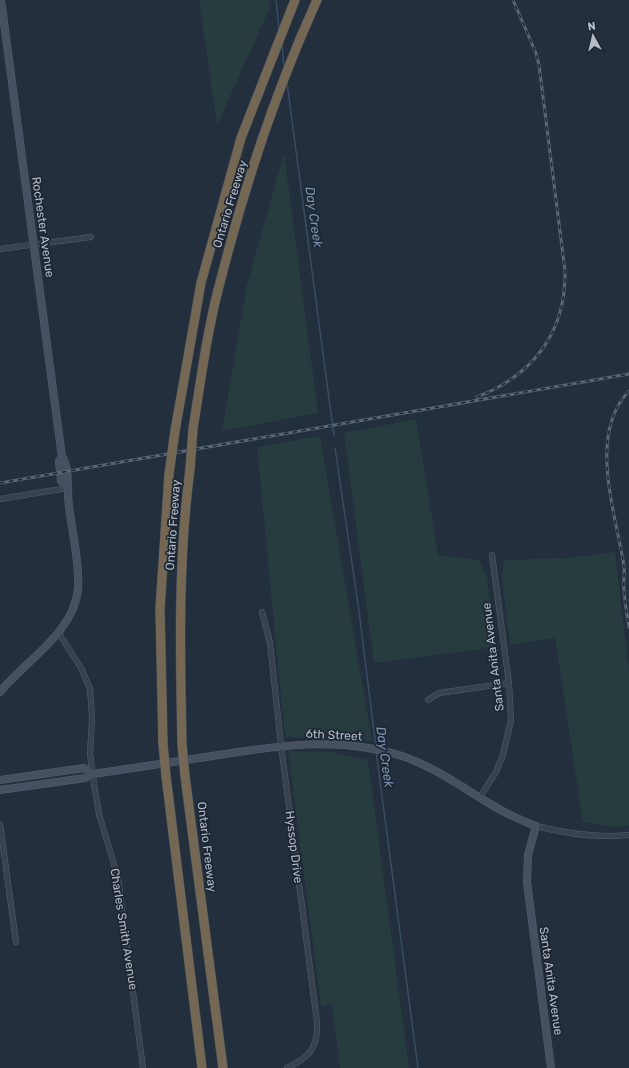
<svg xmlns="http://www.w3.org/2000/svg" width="629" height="1068" viewBox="0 0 629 1068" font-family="Rubik,sans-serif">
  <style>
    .green { fill: #263c3f }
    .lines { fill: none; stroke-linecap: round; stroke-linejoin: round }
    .stream { stroke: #394c67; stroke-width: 1.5 }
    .street-casing { stroke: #565f6c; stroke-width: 6 }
    .secondary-casing { stroke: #565f6c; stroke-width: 8 }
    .highway-casing { stroke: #434c59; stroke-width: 10 }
    .street { stroke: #38414e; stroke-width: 5 }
    .secondary { stroke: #465061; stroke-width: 7 }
    .highway { stroke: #746855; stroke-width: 9 }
    .rail-casing { stroke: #5a6575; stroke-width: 3 }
    .rail { stroke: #1d2633; stroke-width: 1.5; stroke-dasharray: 4.5; stroke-linecap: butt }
    .highway-bridge-casing { stroke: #434c59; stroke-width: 10; stroke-linecap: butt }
    .highway-bridge { stroke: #746855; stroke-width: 9 }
    .labels { text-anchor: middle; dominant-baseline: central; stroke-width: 3.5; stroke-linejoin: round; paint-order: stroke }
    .street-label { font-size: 12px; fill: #b4bcc9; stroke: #1d2633 }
    .water-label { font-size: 13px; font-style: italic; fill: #7c92b1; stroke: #1d2633 }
  </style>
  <rect width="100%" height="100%" fill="#242f3e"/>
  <path class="green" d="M199 0H270L271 5 217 125Z
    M284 153 318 413 222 431 247 285Z
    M416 419 438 555 479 560 487 579 496 647 374 663 344 433Z
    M320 436 372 741 285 737 257 447Z
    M615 552 629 671V825L614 827 583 822 555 638 510 645 502 577 504 560 568 558Z
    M288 751 332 752 368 760 409 1068H340L332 1004 321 1006Z"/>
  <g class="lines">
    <path class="stream" d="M276 0 279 28
      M282 46 284 66
      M287 83 334 436
      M335 448 359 611 376 748
      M376 751 418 1068"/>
    <g class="street-casing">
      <path id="street" d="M0 249 91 237
        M0 499 67 488
        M262 612 270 643 281 745 317 1022C318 1048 310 1057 287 1068
        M58 632 81 668 90 689 92 718 90 754 94 784 99 814 118 878 143 1068
        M428 700 439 693 509 683
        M480 797 496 772 503 755 511 720 509 683 492 555
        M0 824 16 942
        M536 826C567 834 597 838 629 835"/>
    </g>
    <g class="secondary-casing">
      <path id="secondary" d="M62 457 59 461 61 481 67 488
        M0 692C25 661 74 633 78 589 80 565 72 531 69 507 67 494 70 465 62 457L1 0
        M0 780 84 768 93 774
        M0 790 85 778 93 774C135 768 177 761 219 755 281 745 343 736 405 757 452 774 489 810 536 826L528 855 527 882 551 1068"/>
    </g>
    <g class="highway-casing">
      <path id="highway" d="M193 429C201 378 208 325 222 275 246 181 277 88 317 0
        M175 431 201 283 241 138 295 0
        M163 744 160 609 169 474
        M182 744C180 652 178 560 190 469
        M166 776 202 1068
        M185 776 223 1068"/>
    </g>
    <use href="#street" class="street"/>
    <use href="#secondary" class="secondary"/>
    <use href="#highway" class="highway"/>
    <g class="rail-casing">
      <path id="rail" d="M629 391C587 434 616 514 624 566 625 574 623 582 624 591 625 603 627 615 629 627
        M477 397C533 375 566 333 565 271L539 65 536 53 513 0
        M0 483 629 374"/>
    </g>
    <use href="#rail" class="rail"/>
    <g class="highway-bridge-casing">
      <path id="highway-bridge" d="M190 469 193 429
        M169 474 175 431
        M163 744 166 776
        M182 744 185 776"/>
    </g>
    <use href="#highway-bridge" class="highway-bridge"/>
  </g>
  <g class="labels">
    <g class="street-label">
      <text transform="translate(230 204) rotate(-73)">Ontario Freeway</text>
      <text transform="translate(43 227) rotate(82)">Rochester Avenue</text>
      <text transform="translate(173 525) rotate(-86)">Ontario Freeway</text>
      <text transform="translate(493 657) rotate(-97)">Santa Anita Avenue</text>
      <text transform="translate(334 735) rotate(3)">6th Street</text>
      <text transform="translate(207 847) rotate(83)">Ontario Freeway</text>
      <text transform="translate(294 847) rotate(83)">Hyssop Drive</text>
      <text transform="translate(124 929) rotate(81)">Charles Smith Avenue</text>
      <text transform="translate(551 981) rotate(82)">Santa Anita Avenue</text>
    </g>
    <g class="water-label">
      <text transform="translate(314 217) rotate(82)">Day Creek</text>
      <text transform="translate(385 757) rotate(82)">Day Creek</text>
    </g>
  </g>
  <g transform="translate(593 36) rotate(352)" stroke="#1d2633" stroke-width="3" paint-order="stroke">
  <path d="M0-3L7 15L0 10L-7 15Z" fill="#b4bcc9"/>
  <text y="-6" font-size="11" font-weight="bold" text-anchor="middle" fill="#b4bcc9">N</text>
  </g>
</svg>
